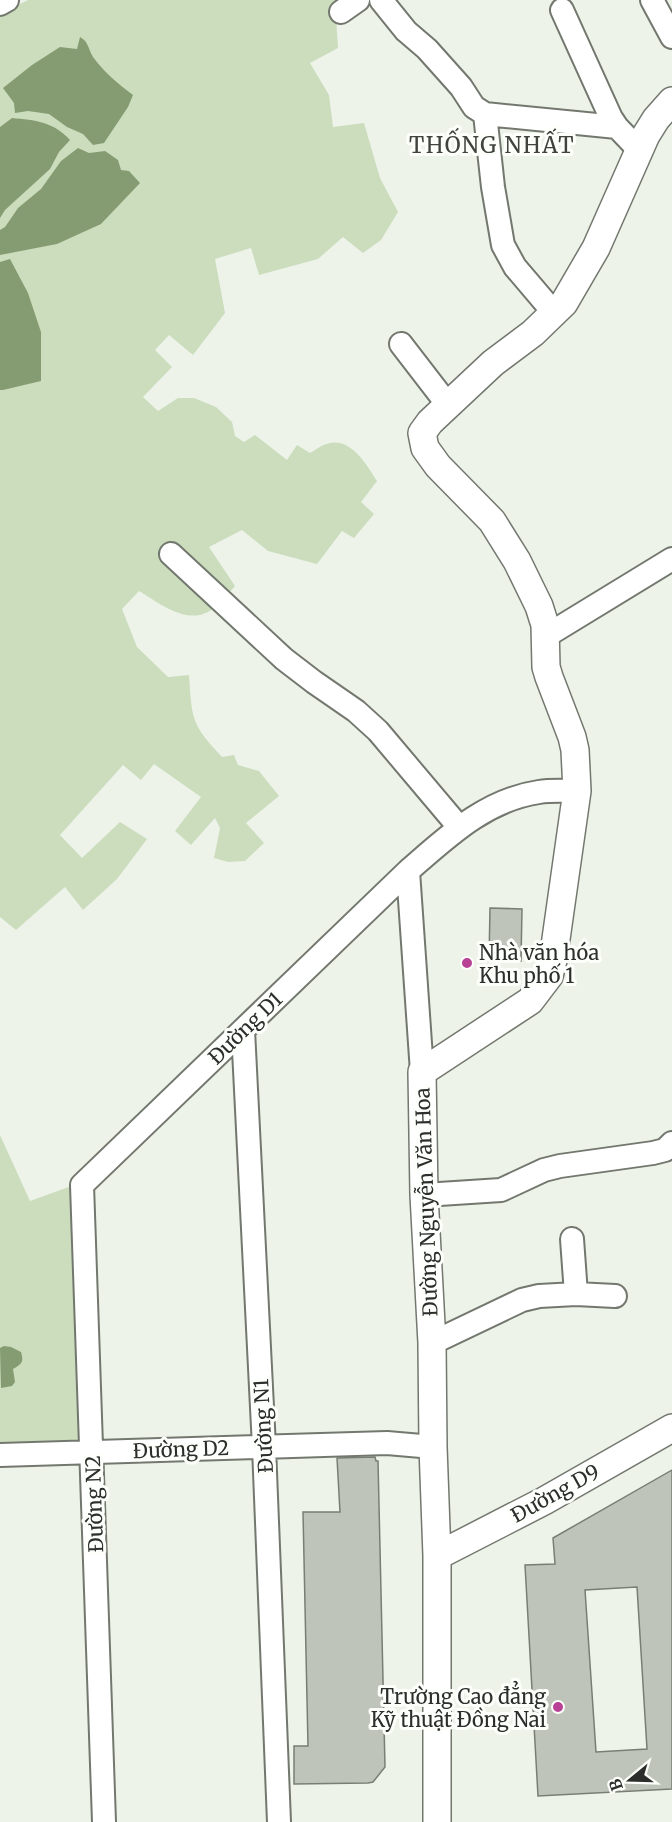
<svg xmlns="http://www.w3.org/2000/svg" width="672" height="1822" viewBox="0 0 672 1822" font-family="Merriweather,serif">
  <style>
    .green { fill: #cbddbd }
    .water { fill: #859c72 }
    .building { fill: #bfc4ba; stroke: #787e75; stroke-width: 1.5; fill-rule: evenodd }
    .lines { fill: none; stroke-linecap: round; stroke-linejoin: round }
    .minor-casing { stroke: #73786f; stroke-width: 26 }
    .tertiary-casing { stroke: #73786f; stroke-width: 30 }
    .minor { stroke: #fff; stroke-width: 22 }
    .tertiary { stroke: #fff; stroke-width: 27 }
    .poi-dot { fill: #b84095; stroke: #fdfffb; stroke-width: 2 }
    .labels { text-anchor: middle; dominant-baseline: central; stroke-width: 6; stroke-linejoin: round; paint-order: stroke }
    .poi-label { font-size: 20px; fill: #2b2e2a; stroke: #fdfffb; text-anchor: start }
    .street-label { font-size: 20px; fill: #2b2e2a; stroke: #fdfffb }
    .quarter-label { font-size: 22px; letter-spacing: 1.5px; fill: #40443c; stroke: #fdfffb }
  </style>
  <rect width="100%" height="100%" fill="#edf3e9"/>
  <path class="green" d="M28 0H335L338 48 310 63 329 95 333 127 364 123 380 178 398 212 381 240 363 253 343 237 318 259 259 275 251 248 215 259 225 313 193 355 169 335 155 350 172 367 143 397 158 411 178 398H194L216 407 232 422 235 436 244 442 255 435 287 460 297 445 310 453C316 450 321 445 327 444 350 436 366 464 377 481L361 502 374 514 354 538 342 531 317 564 268 551 242 530 209 547 235 586C228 594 218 607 208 612 185 624 159 603 139 591L122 609 137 647 168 677 189 675C192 719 191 724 222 757L234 755 238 765 259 771 279 796 246 823 264 843 245 861 228 862 214 858 220 828 215 818 191 845 175 831 201 797 154 764 141 780 123 765 60 835 82 858 120 822 147 839 117 879 83 910 65 887 16 930 0 917V14Z
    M0 1135 30 1201 77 1184 88 1447 0 1450Z"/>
  <path class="water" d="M80 37C89 42 88 49 93 57 104 72 118 84 133 95L128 107 104 143 93 145 83 134 67 127 49 114 28 111 15 113 14 103 3 88 32 65 60 47 77 49Z
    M12 118C35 120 54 122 70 140L59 152 50 169 5 210 0 218V127Z
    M78 148 89 153 105 151 118 160 121 170 129 171 140 183 101 224 57 244 0 255V230L5 227 18 208 41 189 61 161Z
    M10 259 28 293 41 332V381L3 390H0V262Z
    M4 1346 11 1347 21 1352C24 1362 22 1364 13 1369L15 1382 12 1386 1 1388 0 1348Z"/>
  <path class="building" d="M490 908 522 909 521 961 489 960Z
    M375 1457 376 1461H378L385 1767 373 1782 368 1783 294 1784V1746H308L303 1512H340L337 1458Z
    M672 1470V1789L538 1796 525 1565 555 1564 553 1538ZM637 1587 647 1749 596 1752 585 1590Z"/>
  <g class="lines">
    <g class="minor-casing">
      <path id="minor" d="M381 0 406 31 427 49 461 87 474 107 485 114 617 127
        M652 0 672 37
        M0 4 7 0
        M562 10 611 118 617 127 639 150
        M341 12 358 0
        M485 114 493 187 503 245 515 267 555 314
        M401 344 448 405
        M171 554 284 659 314 682 356 711 378 731 459 827
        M546 636 672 559
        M408 871 422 1072
        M243 1030 264 1447 279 1822
        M424 1195 501 1190 544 1170 560 1166 653 1153 665 1150 672 1143
        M572 1239 576 1294
        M432 1343 522 1300 539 1296 576 1294 615 1296
        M0 1455 387 1443 433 1447
        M104 1822 82 1185 408 871C447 837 485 800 539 792 551 790 564 791 577 791"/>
    </g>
    <g class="tertiary-casing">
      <path id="tertiary" d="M437 1556 544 1501 672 1428
        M437 1822V1556L433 1447 432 1343 424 1195 422 1072 530 1001 549 976 553 960 577 791 575 750 572 737 549 677 546 667 545 625 539 606 517 561 492 521 438 466 425 448 422 433 430 422 493 363 533 333 564 303 596 248 646 135 656 119 672 101"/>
    </g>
    <use href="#minor" class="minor"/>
    <use href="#tertiary" class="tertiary"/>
  </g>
  <g class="poi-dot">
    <circle cx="467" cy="963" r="6"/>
    <circle cx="558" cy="1707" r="6"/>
  </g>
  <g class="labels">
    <g class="poi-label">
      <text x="479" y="952">Nhà văn hóa<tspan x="479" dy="23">Khu phố 1</tspan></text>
      <text x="546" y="1696" text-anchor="end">Trường Cao đẳng<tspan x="546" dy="23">Kỹ thuật Đồng Nai</tspan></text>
    </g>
    <g class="street-label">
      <text transform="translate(245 1028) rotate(-44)">Đường D1</text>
      <text transform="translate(426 1202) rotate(-92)">Đường Nguyễn Văn Hoa</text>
      <text transform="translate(263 1426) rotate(-93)">Đường N1</text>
      <text transform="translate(181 1449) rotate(-2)">Đường D2</text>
      <text transform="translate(555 1493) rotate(-29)">Đường D9</text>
      <text transform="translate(94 1504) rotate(-92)">Đường N2</text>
    </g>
    <g class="quarter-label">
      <text x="492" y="145">THỐNG NHẤT</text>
    </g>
  </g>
  <g transform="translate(630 1780) rotate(251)" stroke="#fdfffb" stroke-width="4.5" paint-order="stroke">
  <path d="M0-4.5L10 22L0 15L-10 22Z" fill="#2b2e2a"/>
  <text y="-9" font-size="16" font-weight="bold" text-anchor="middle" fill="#2b2e2a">B</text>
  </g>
</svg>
